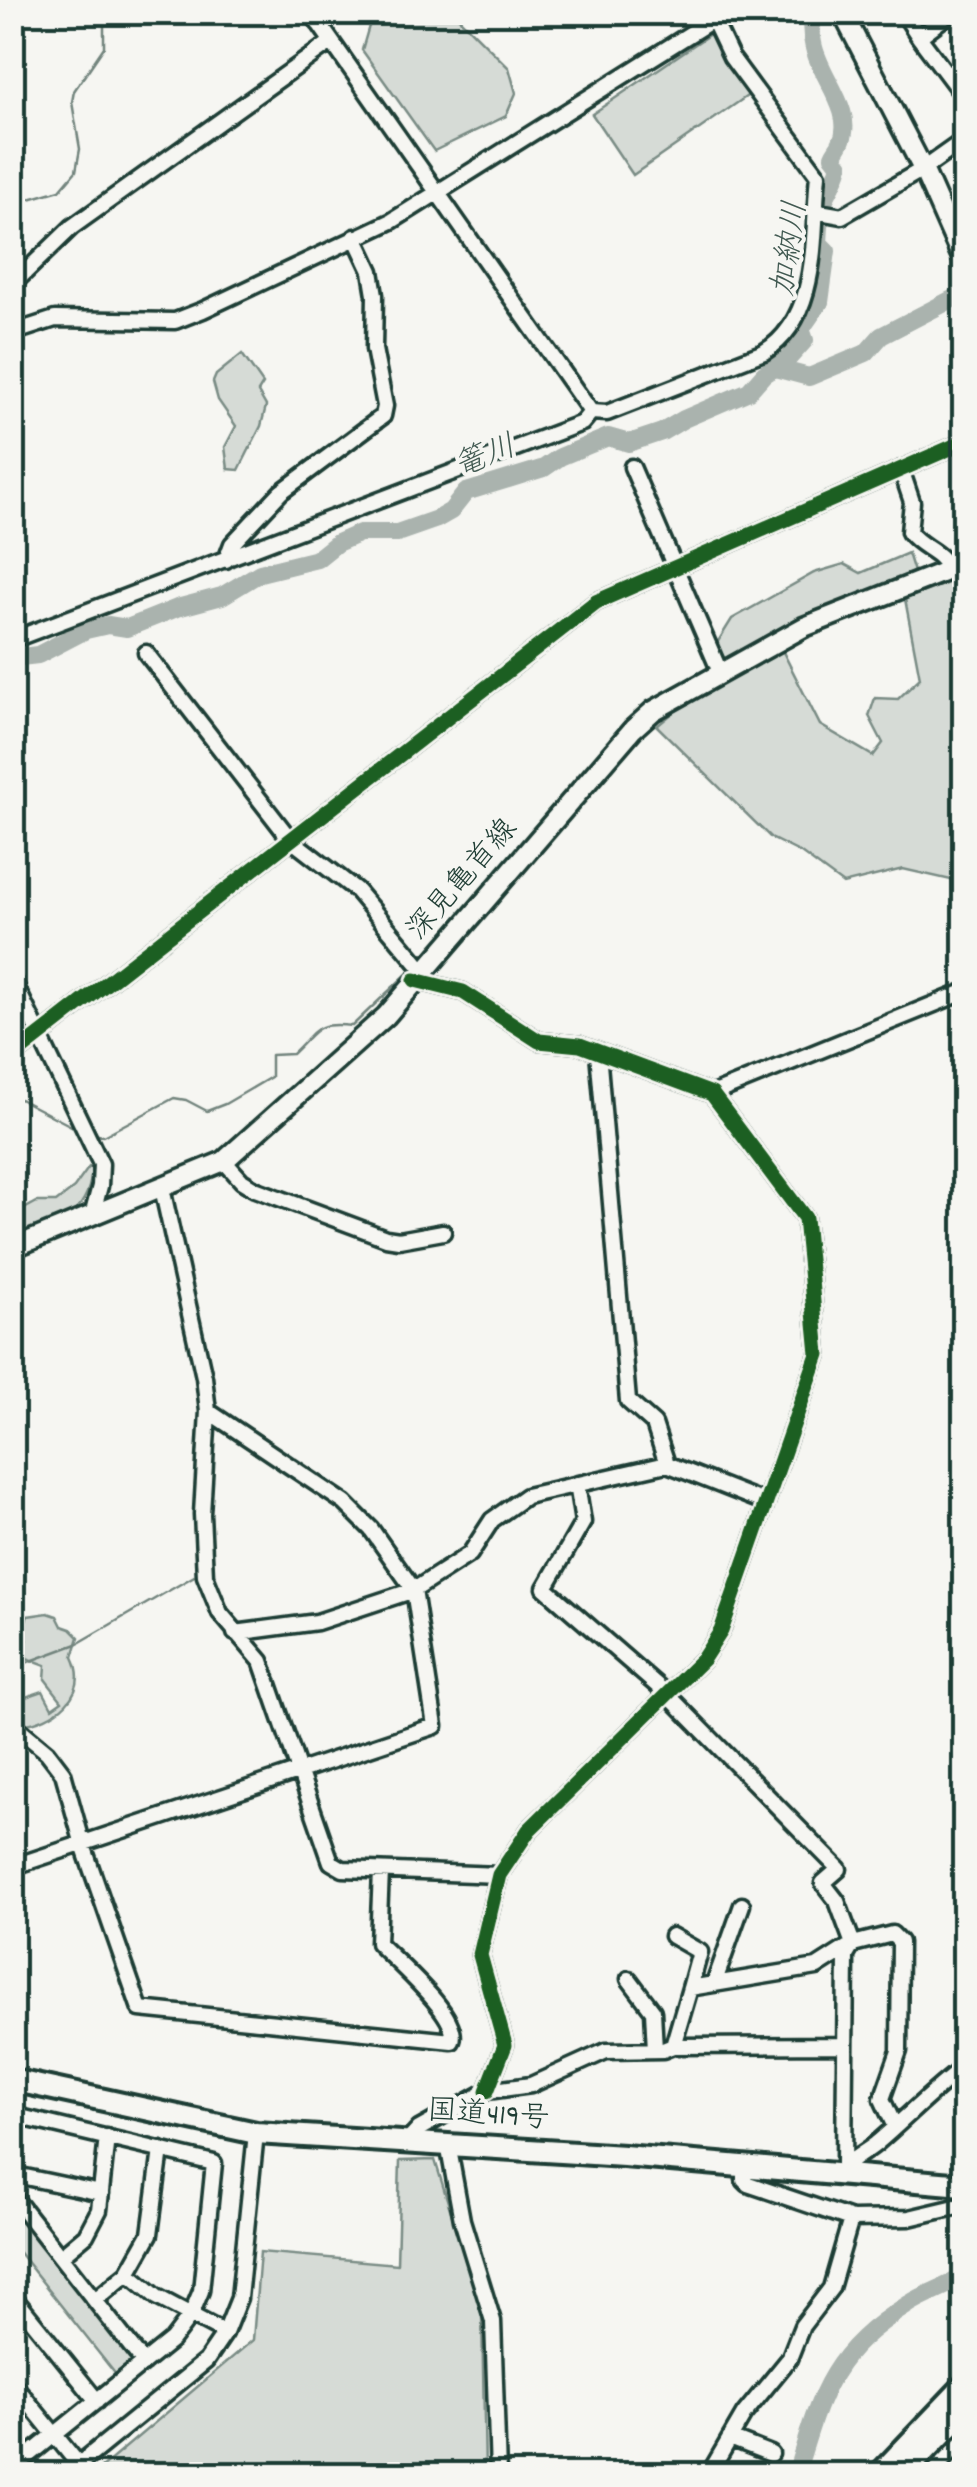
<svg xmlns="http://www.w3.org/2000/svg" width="977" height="2487" viewBox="0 0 977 2487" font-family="Dekko,'Klee One',sans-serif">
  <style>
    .green { fill: #d6dbd6; stroke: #7a8c85; stroke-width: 2.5 }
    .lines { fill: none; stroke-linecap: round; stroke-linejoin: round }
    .stream { stroke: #72847d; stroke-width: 2.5 }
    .river { stroke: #aab3ae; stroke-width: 18 }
    .minor-casing { stroke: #1f3d34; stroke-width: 21 }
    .major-casing { stroke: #1f3d34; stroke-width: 25 }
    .highway-casing { stroke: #1f3d34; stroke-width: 28 }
    .minor { stroke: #f6f6f2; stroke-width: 14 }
    .major { stroke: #f6f6f2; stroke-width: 18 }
    .highway { stroke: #f6f6f2; stroke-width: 20 }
    .cycleway-casing { stroke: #f6f6f2; stroke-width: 21 }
    .cycleway { stroke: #1b5e20; stroke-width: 15 }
    .labels { text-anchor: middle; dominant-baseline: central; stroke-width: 8; stroke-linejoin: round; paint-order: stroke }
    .street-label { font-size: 30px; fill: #1f3d34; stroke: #f6f6f2 }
    .water-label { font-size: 32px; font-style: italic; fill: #425a52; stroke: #f6f6f2 }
  </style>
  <rect width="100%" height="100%" fill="#f6f6f2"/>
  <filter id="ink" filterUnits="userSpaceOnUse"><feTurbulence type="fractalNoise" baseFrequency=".01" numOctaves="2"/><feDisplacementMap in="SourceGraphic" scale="20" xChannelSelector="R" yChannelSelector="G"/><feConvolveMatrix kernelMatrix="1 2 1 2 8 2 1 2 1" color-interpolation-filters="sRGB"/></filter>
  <g filter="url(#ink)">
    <path class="green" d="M379 13H454L509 68 516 93 506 116 434 151 362 50 371 19Z
      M713 32 753 92 633 175 592 114Z
      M242 354 263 384 258 392 266 406 261 426 239 470 228 469 225 447 236 426 218 400 213 382 216 375Z
      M908 553 915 575 770 634 725 662 717 643 732 619 814 573 844 564 861 573Z
      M964 577V883L903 869 843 884 801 853 771 838 657 726 708 684 781 648 820 725 873 756 883 743 869 716 875 698 898 699 920 678 905 599Z
      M89 1167H92C90 1219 54 1224 13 1242V1215L37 1202H56L74 1188Z
      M48 1613 57 1616 62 1626 71 1629 79 1637 73 1657C91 1695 54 1721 20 1725L13 1718 12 1693 17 1700 43 1691 52 1708 62 1701 45 1679 46 1665 27 1658 20 1645 27 1640 21 1630 28 1616Z
      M435 2160 482 2313 485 2474H94L253 2340 260 2252 397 2264 400 2161Z
      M12 2206 135 2361 117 2376 13 2245Z"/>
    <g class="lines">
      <path class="stream" d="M12 204 60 190 76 171 80 149 72 102 74 91 104 47V12
        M12 1095 77 1129
        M98 1135 103 1136 174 1098 186 1100 207 1111 225 1104 271 1077V1055L292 1054C318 1030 313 1022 352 1026L411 970
        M20 1665 77 1644 196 1575"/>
      <path class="river" d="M775 368 809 377 866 353 881 336 964 293
        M12 658 38 655 86 630 108 625 127 628 177 608 222 596 260 573 317 559 337 543 360 533H397L437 519 451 511 466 492 544 468 560 457 608 437 629 443 662 432 684 419 749 391 764 374 788 359 805 340 801 329 820 302 827 251 819 243C820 228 820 209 827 195 833 184 837 177 840 165L833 156C835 151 839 147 841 142 856 111 818 75 813 43 810 31 814 25 807 12
        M796 2474C821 2391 831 2352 909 2304 926 2293 947 2287 964 2276"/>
      <g class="minor-casing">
        <path id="minor" d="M311 12 591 412
          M903 12 919 37
          M952 12 919 37 964 97
          M319 24 336 12
          M814 211 842 216 923 169 964 140
          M12 285 72 227 331 42
          M12 333 55 319 175 321 203 310 392 221 725 12
          M591 412 607 413 764 352C821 317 812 234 818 175L731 57 713 19
          M632 467 720 672
          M901 469 912 502 909 532C922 549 939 549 950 570
          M226 560 232 544 281 492 383 416 385 406 374 349 375 295 371 271 355 237
          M12 640 582 423 591 412
          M146 653 290 839 356 890 423 970
          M12 978 101 1164 100 1186 92 1216
          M415 980 463 992 539 1041 580 1045 712 1094 805 1218 818 1354 721 1631 703 1659 529 1830 499 1875 480 1955 505 2045 487 2091
          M598 1052 628 1401 654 1424 667 1464
          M12 1057 596 602 964 442
          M712 1094 964 992
          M224 1161 242 1181 255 1189 386 1238 399 1240 443 1232
          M162 1188 204 1377 208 1411 202 1514 205 1576 220 1613 261 1661 331 1862 343 1869 499 1875
          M577 1484 583 1522 545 1588 668 1695 839 1869 823 1883 837 1901 853 1944
          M235 1633 317 1622 414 1590 470 1554 492 1520 526 1496 667 1464 766 1503
          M12 1723 47 1752 63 1773 83 1845 140 2009 452 2041C461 2016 396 1962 378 1943L381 1871
          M12 1867 435 1726 414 1590 371 1529 345 1503 208 1411
          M672 1936 700 1952 690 1988
          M629 1979 653 2011 655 2050
          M714 1984 742 1905
          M963 2020 964 2022
          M673 2046 844 2045
          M12 2115 214 2163 201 2291 191 2315 172 2340 12 2469
          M408 2141 419 2129 487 2091 531 2085 606 2051 663 2050 673 2046 690 1988 817 1967 853 1944 892 1934 900 1942 899 2051 882 2099 895 2127
          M448 2144 462 2220 493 2321 498 2474
          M844 2166 846 1956 853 1944
          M744 2168V2180L748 2184 851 2219 909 2218 964 2205
          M842 2174C848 2159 866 2153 878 2142 907 2117 933 2090 964 2067
          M12 2178 16 2175 101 2193
          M12 2195 144 2363
          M61 2256 86 2235 99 2210 107 2137
          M128 2273 157 2297 225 2333
          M12 2295 97 2401
          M95 2300 128 2273 150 2234 161 2150
          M12 2382 79 2465
          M730 2438 771 2454
          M67 2474 206 2361 225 2333 239 2298 256 2133
          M709 2474 744 2414 789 2359 802 2326 831 2288 851 2219
          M954 2474 964 2464"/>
      </g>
      <g class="major-casing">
        <path id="major" d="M842 12 923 169 964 262
          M12 1248 224 1161 386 1016 633 729 653 711 804 627 964 564"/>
      </g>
      <g class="highway-casing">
        <path id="highway" d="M12 2080 256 2133 624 2156 964 2185
          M880 2474 964 2386
          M903 2474 964 2411"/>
      </g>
      <use href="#minor" class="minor"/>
      <use href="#major" class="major"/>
      <use href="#highway" class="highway"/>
      <g class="cycleway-casing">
        <path id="cycleway" d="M415 980 463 992 539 1041 580 1045 712 1094 805 1218 818 1354 721 1631 703 1659 529 1830 499 1875 480 1955 505 2045 487 2091
          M12 1057 596 602 964 442"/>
      </g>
      <use href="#cycleway" class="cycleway"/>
    </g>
  </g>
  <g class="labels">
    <g class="street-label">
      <text transform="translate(464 881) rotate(-49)">深見亀首線</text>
      <text transform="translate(488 2117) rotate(4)">国道419号</text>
    </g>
    <g class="water-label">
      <text transform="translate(792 249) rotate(-82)">加納川</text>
      <text transform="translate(486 459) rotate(-22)">篭川</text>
    </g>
  </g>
  <rect width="977" height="2487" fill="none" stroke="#f6f6f2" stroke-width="50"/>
  <rect x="25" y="25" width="927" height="2437" fill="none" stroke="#1f3d34" stroke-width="4" filter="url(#ink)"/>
</svg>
